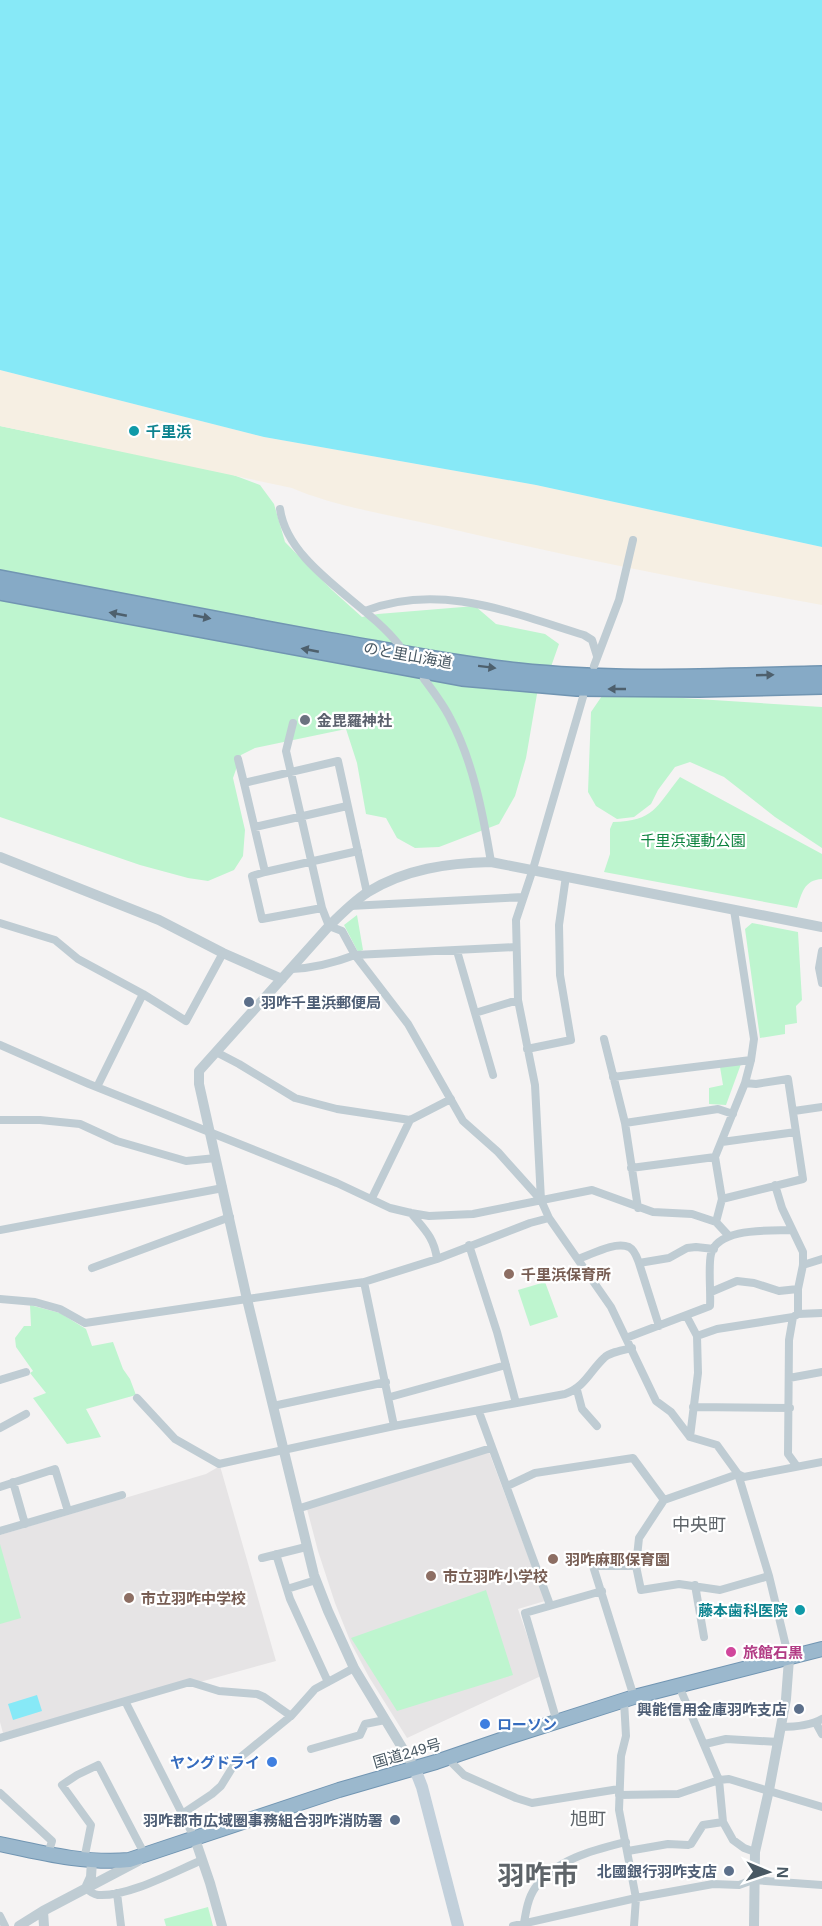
<svg xmlns="http://www.w3.org/2000/svg" width="822" height="1926" viewBox="0 0 822 1926" font-family="Helvetica,'Noto Sans JP',sans-serif">
  <style>
    .education { fill: #e6e4e5 }
    .green { fill: #bef5cf }
    .sand { fill: #f6efe3 }
    .water { fill: #87e9f7 }
    .lines { fill: none; stroke-linecap: round; stroke-linejoin: round }
    .trunk-casing { stroke: #7195b2; stroke-width: 16 }
    .motorway-casing { stroke: #7195b2; stroke-width: 18 }
    .minor { stroke: #bfccd3; stroke-width: 8 }
    .tertiary { stroke: #bfccd3; stroke-width: 10 }
    .secondary { stroke: #c2d0db; stroke-width: 12 }
    .trunk { stroke: #9bb8cd; stroke-width: 14 }
    .motorway { stroke: #86aac6; stroke-width: 15 }
    .oneway { fill: #4e606d }
    .culture-dot { fill: #0f9aa8; stroke: #fff; stroke-width: 2 }
    .worship-dot { fill: #6b7280; stroke: #fff; stroke-width: 2 }
    .service-dot { fill: #5c6f8a; stroke: #fff; stroke-width: 2 }
    .education-dot { fill: #8d6e63; stroke: #fff; stroke-width: 2 }
    .hotel-dot { fill: #d1479c; stroke: #fff; stroke-width: 2 }
    .shop-dot { fill: #3f7fe0; stroke: #fff; stroke-width: 2 }
    .labels { text-anchor: middle; dominant-baseline: central; stroke-width: 4.5; stroke-linejoin: round; paint-order: stroke }
    .culture-label { font-size: 15px; font-weight: bold; fill: #0d838f; stroke: #fff; text-anchor: start }
    .street-label { font-size: 15px; fill: #485863; stroke: #fff }
    .worship-label { font-size: 15px; font-weight: bold; fill: #5b616d; stroke: #fff; text-anchor: start }
    .park-label { font-size: 15px; fill: #0c833f; stroke: #fff }
    .service-label { font-size: 15px; font-weight: bold; fill: #4e5e75; stroke: #fff; text-anchor: end }
    .education-label { font-size: 15px; font-weight: bold; fill: #785e54; stroke: #fff; text-anchor: start }
    .hotel-label { font-size: 15px; font-weight: bold; fill: #b23c85; stroke: #fff; text-anchor: start }
    .shop-label { font-size: 15px; font-weight: bold; fill: #366cbe; stroke: #fff; text-anchor: start }
    .quarter-label { font-size: 18px; fill: #5e6469; stroke: #fff }
    .town-label { font-size: 27px; font-weight: bold; fill: #5e6469; stroke: #fff }
  </style>
  <rect width="100%" height="100%" fill="#f5f3f3"/>
  <path class="education" d="M489 1452 545 1601 518 1609 541 1676 407 1738 369 1677 351 1643 335 1603 318 1551 307 1509Z
    M220 1466 276 1661 200 1682 189 1680 3 1733 0 1722V1535L206 1474Z"/>
  <path class="green" d="M0 426 228 473 260 485 274 504 285 542 332 590 362 617 378 614 475 606 496 624 545 634 559 644 547 678 537 694 526 758 515 796 499 824 439 847 415 848 397 838 386 818 366 814 357 763 346 729 255 748 241 755 233 778 245 830 243 856 234 870 208 881 188 878 140 865 0 817Z
    M604 693 822 707V848L775 817 724 777 690 762 675 767 658 790 651 804 634 817 617 819 596 806 588 792 591 712Z
    M680 777 822 854V879C804 880 802 893 797 908L604 872 610 854V829L613 822C654 821 656 807 680 777Z
    M357 915 363 950 358 952 344 925Z
    M752 923 798 932 802 1000 796 1006 797 1023 785 1025V1034L760 1038 745 929Z
    M741 1064 726 1105 709 1104V1088L723 1085 720 1067Z
    M545 1282 558 1317 530 1326 518 1290Z
    M30 1305 60 1313 86 1329 92 1346 113 1342 123 1369 130 1379 136 1395 86 1409 101 1437 67 1444 33 1398 46 1393 30 1373 33 1371 16 1347 15 1338 24 1326H31Z
    M0 1544 21 1618 0 1624Z
    M486 1590 513 1675 397 1711 351 1638Z
    M208 1907 213 1926H166L164 1919Z"/>
  <path class="sand" d="M0 370 264 437 536 485 822 547V605C694 582 565 556 438 526 391 515 336 507 292 488L0 426Z"/>
  <path class="water" d="M0 0H822V547L536 485 264 437 0 370Z
    M37 1695 42 1711 13 1720 8 1704Z"/>
  <g class="lines">
    <g class="trunk-casing">
      <path id="trunk" d="M0 1844C42 1853 86 1864 129 1860L339 1790 436 1762 509 1737 634 1697 822 1649"/>
    </g>
    <g class="motorway-casing">
      <path id="motorway" d="M0 578C108 599 217 620 326 640 390 651 453 664 518 671 619 682 721 676 822 674
        M0 592 462 678 577 688 699 689 822 686"/>
    </g>
    <path class="minor" d="M280 509C288 566 366 602 399 645
      M365 611C440 582 512 613 584 635L592 640 597 656
      M594 666 619 600 633 540
      M424 679C433 691 443 704 450 718 473 761 483 814 491 862
      M293 723 286 751 322 908 329 926 342 931 355 955 408 1024 463 1121 498 1152 541 1200 549 1218 611 1307 656 1401 671 1412 690 1437 717 1445 738 1474 769 1576 789 1659
      M238 759 244 783
      M255 827 347 806
      M358 851 265 872 244 783 338 761 367 893
      M265 872 252 876 262 919 322 908
      M350 906 523 897
      M0 923 55 940 78 959 143 994 186 1021 223 953
      M457 951 493 1075
      M822 951 819 968 822 983
      M292 969C314 968 334 963 355 955L516 947
      M475 1013 518 1000
      M604 1039 625 1123 638 1208
      M0 1045 89 1084 337 1183 390 1208 411 1213 429 1216 473 1214 592 1190 653 1212 692 1214 716 1222 728 1235
      M527 1049 571 1040 560 975 559 925 566 876
      M216 1052 239 1064 295 1098 337 1109 410 1120 451 1099
      M613 1077 751 1060
      M97 1087 143 994
      M794 1111 822 1107
      M0 1120H40L80 1124 117 1141 186 1161 216 1158
      M625 1123 718 1109 733 1114
      M722 1142 796 1132
      M631 1168 715 1157
      M775 1185 782 1208 803 1252V1265L798 1289V1314L793 1317 789 1340 788 1454 796 1465
      M372 1198 410 1120
      M722 1199 803 1179 788 1079 756 1084 745 1083
      M541 1200 535 1085 518 1000 516 920 533 869 583 697
      M411 1213C424 1229 434 1237 437 1259
      M716 1222 722 1199 715 1157 745 1083 751 1060 754 1039 734 910
      M0 1230 223 1188
      M469 1245 497 1332 516 1403
      M578 1259C591 1255 614 1241 629 1247 635 1250 637 1258 639 1263L659 1326
      M639 1263 669 1258 687 1248 696 1247 714 1249
      M803 1265 822 1259
      M92 1268 230 1217
      M364 1282 394 1426
      M711 1292 737 1281 754 1283 779 1291 798 1289
      M0 1299 35 1302 60 1309 85 1323 247 1299 364 1282 437 1259 530 1223 549 1218
      M798 1314 822 1313
      M687 1317 697 1336 698 1373 690 1437
      M697 1336 717 1329 793 1317
      M626 1338 710 1306C711 1293 708 1266 711 1254 718 1227 769 1231 792 1230
      M789 1378 822 1372
      M0 1380 26 1372
      M577 1390 582 1409 597 1426
      M390 1397 506 1365
      M137 1398 175 1439 219 1464 394 1426 565 1394C585 1387 590 1371 604 1358 610 1352 623 1350 632 1348
      M273 1406 386 1382
      M693 1407 790 1408
      M479 1412 550 1605
      M0 1428 26 1414
      M13 1482 25 1524
      M507 1486 535 1473 633 1458 664 1500
      M0 1487 55 1469 68 1511
      M297 1509 491 1448
      M0 1531 122 1495
      M276 1554 290 1599 328 1682
      M262 1558 306 1547
      M769 1576 720 1590 679 1584 641 1590 636 1566 639 1538 664 1500 738 1474 744 1477 822 1462
      M695 1585 704 1637
      M287 1589 316 1580
      M679 1686 719 1780 723 1822 733 1840 744 1848 755 1852
      M634 1697 593 1566H636
      M125 1701 190 1682 219 1691 257 1694 264 1697 291 1716 315 1689 354 1668
      M624 1701 626 1736 621 1756 619 1810 636 1898 634 1926
      M557 1722 525 1613 602 1591
      M816 1723 822 1734
      M781 1727C795 1727 810 1726 822 1719
      M0 1738 125 1701 195 1839
      M705 1744 726 1739 778 1742
      M311 1749 360 1735 365 1724 385 1720
      M448 1759 464 1775 516 1798 532 1803 619 1789
      M0 1793 52 1841 48 1854
      M619 1795 678 1794 719 1780 729 1779 822 1807
      M182 1814 212 1794 221 1786 237 1760 291 1716
      M628 1851 668 1844 688 1845 691 1844 703 1825 723 1822
      M84 1860 91 1825 62 1785 77 1775 98 1765 145 1855
      M86 1888C89 1891 93 1894 98 1895 128 1897 174 1872 202 1860
      M117 1893 121 1926
      M0 1916 5 1926
      M524 1923C526 1911 528 1898 535 1888 556 1859 594 1850 626 1842
      M513 1926 636 1898 713 1884 739 1885 753 1880 822 1885"/>
    <path class="tertiary" d="M0 857 159 920 223 953 282 979
      M415 1769 354 1668 328 1611 314 1575 247 1299 199 1084V1071L329 926C341 914 354 901 368 892 405 869 448 863 491 862L822 927
      M195 1839 210 1883 222 1926
      M86 1888 91 1877 92 1861
      M43 1911 44 1926
      M19 1926 43 1911 138 1861
      M754 1926 755 1852 769 1790 786 1699 789 1659"/>
    <path class="secondary" d="M415 1769 422 1787 458 1926"/>
    <use href="#trunk" class="trunk"/>
    <use href="#motorway" class="motorway"/>
  </g>
  <defs><path id="oneway-solid" d="M-6-.8H1V-3.2L6.5 0L1 3.2V.8H-6Z" transform="scale(1.5)"/></defs>
  <g class="oneway">
    <use href="#oneway-solid" transform="translate(118 614) rotate(-169)"/>
    <use href="#oneway-solid" transform="translate(202 617) rotate(11)"/>
    <use href="#oneway-solid" transform="translate(310 650) rotate(-169)"/>
    <use href="#oneway-solid" transform="translate(487 667) rotate(7)"/>
    <use href="#oneway-solid" transform="translate(765 675) rotate(-2)"/>
    <use href="#oneway-solid" transform="translate(617 689) rotate(-180)"/>
  </g>
  <g class="culture-dot">
    <circle cx="134" cy="431" r="6"/>
    <circle cx="800" cy="1610" r="6"/>
  </g>
  <circle class="worship-dot" cx="305" cy="720" r="6"/>
  <g class="service-dot">
    <circle cx="249" cy="1002" r="6"/>
    <circle cx="799" cy="1709" r="6"/>
    <circle cx="395" cy="1820" r="6"/>
    <circle cx="729" cy="1871" r="6"/>
  </g>
  <g class="education-dot">
    <circle cx="509" cy="1274" r="6"/>
    <circle cx="553" cy="1559" r="6"/>
    <circle cx="431" cy="1576" r="6"/>
    <circle cx="129" cy="1598" r="6"/>
  </g>
  <circle class="hotel-dot" cx="731" cy="1652" r="6"/>
  <g class="shop-dot">
    <circle cx="485" cy="1724" r="6"/>
    <circle cx="272" cy="1762" r="6"/>
  </g>
  <g class="labels">
    <g class="culture-label">
      <text x="146" y="431">千里浜</text>
      <text x="788" y="1610" text-anchor="end">藤本歯科医院</text>
    </g>
    <g class="street-label">
      <text transform="translate(408 655) rotate(10)">のと里山海道</text>
      <text transform="translate(407 1753) rotate(-16)">国道249号</text>
    </g>
    <g class="worship-label">
      <text x="317" y="720">金毘羅神社</text>
    </g>
    <g class="park-label">
      <text x="693" y="840">千里浜運動公園</text>
    </g>
    <g class="service-label">
      <text x="261" y="1002" text-anchor="start">羽咋千里浜郵便局</text>
      <text x="787" y="1709">興能信用金庫羽咋支店</text>
      <text x="383" y="1820">羽咋郡市広域圏事務組合羽咋消防署</text>
      <text x="717" y="1871">北國銀行羽咋支店</text>
    </g>
    <g class="education-label">
      <text x="521" y="1274">千里浜保育所</text>
      <text x="565" y="1559">羽咋麻耶保育園</text>
      <text x="443" y="1576">市立羽咋小学校</text>
      <text x="141" y="1598">市立羽咋中学校</text>
    </g>
    <g class="hotel-label">
      <text x="743" y="1652">旅館石黒</text>
    </g>
    <g class="shop-label">
      <text x="497" y="1724">ローソン</text>
      <text x="260" y="1762" text-anchor="end">ヤングドライ</text>
    </g>
    <g class="quarter-label">
      <text x="699" y="1525">中央町</text>
      <text x="588" y="1819">旭町</text>
    </g>
    <g class="town-label">
      <text x="538" y="1876">羽咋市</text>
    </g>
  </g>
  <g transform="translate(768 1872) rotate(92)" stroke="#ffffff" stroke-width="4.5" paint-order="stroke">
  <path d="M0-4.5L10 22L0 15L-10 22Z" fill="#485863"/>
  <text y="-9" font-size="16" font-weight="bold" text-anchor="middle" fill="#485863">N</text>
  </g>
</svg>
